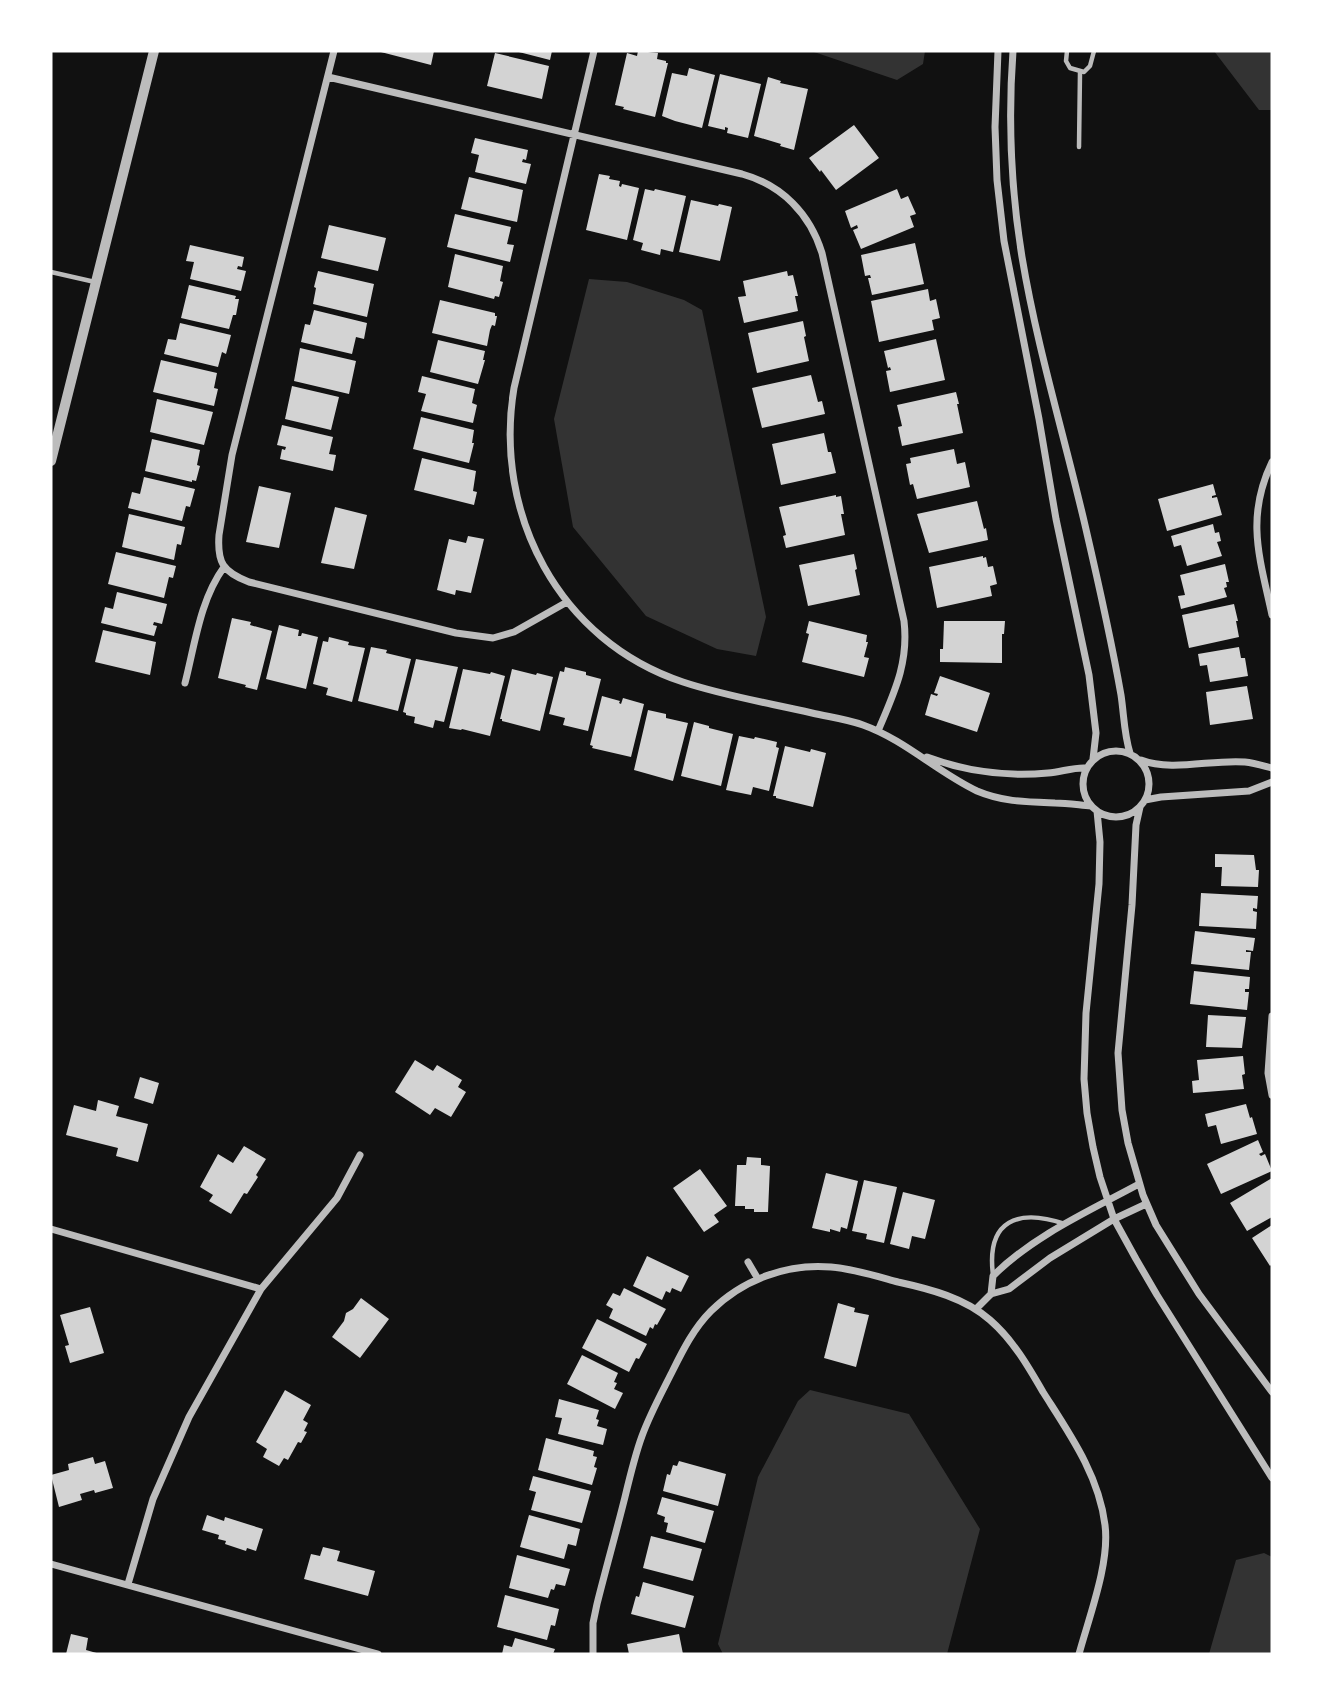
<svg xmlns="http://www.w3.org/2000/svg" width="1323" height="1705" viewBox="0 0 1323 1705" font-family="'Sofia Sans Condensed',sans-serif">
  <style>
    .water { fill: #333 }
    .building { fill: #d3d3d3 }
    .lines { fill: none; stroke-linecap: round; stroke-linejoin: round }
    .service { stroke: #bcbcbc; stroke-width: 4.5 }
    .minor { stroke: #bcbcbc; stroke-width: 7 }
    .tertiary { stroke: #bcbcbc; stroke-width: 10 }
  </style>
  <rect width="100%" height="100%" fill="#111"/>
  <path class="water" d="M811 51H925L923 64 897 80Z
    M1214 51H1272V110H1259Z
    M589 279 627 282 684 300 702 310 766 617 756 656 717 649 646 616 573 527 554 419Z
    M810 1390 909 1414 980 1529 947 1654H723L718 1644 758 1477 798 1401Z
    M1264 1553 1272 1557V1654H1209L1236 1560Z"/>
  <path class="building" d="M377 51H434L431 65Z
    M515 51H552L550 60Z
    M638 51 658 53 657 59 666 61V63H668L655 117 623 109 624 107 615 105 627 53 637 56Z
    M495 53 549 66 542 99 487 86Z
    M689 68 715 75 702 128 675 121 662 116 672 73 687 76Z
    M720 74 761 84 748 138 727 133 728 128 725 127V130L708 126Z
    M768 77 781 81 780 83 808 89 794 150 780 146 781 144 754 136Z
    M854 125 879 158 836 190 821 170 820 172 809 158Z
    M475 138 528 150 526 160 523 159 522 162 531 164 526 184 475 172 479 155 471 153Z
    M599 174 610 176 609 179 620 181 619 186 621 187 622 184 639 188 627 240 586 230Z
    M469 177 523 190 517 222 461 209Z
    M645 189 654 191 655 189 686 196 673 252 661 249 660 255 641 250 643 243 633 240Z
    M897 189 901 199 908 196 916 214 910 216 914 227 861 249 853 230 858 228 857 225 851 228 845 211Z
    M691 200 718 206 719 204 732 207 720 261 679 252Z
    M455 214 511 227 507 244 514 245 510 262 447 247Z
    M329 225 386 238 378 271 321 258Z
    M915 243 924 284 872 295 868 278H871L870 275 865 276 861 255Z
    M190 245 244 257 242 267 238 266 237 269 246 271 241 291 190 279 194 262 186 261Z
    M455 254 503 266 500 281 503 282 499 297 495 296 494 299 448 287Z
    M318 271 374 284 367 317 313 304 316 288 314 287Z
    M787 271 788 276 793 275 798 296H795L798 311 744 323 738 297 746 296 743 281Z
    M189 285 236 296 235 299H239L236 315H233L229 329 181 318Z
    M928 289 930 301 936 299 940 318 932 320 934 330 879 342 871 301Z
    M440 300 495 313V316H497L495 326 492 325 490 330 487 346 432 333Z
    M314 310 367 323 364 339 356 337 352 354 301 342 305 324 310 325Z
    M803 321 806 336 804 337 809 361 757 373 748 333Z
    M180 323 231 335 226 354 222 352 218 367 164 354 168 339 176 340Z
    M936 339 945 380 890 392 886 371 891 370 890 367 888 368 884 351Z
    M438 340 485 351 483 360H485L478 384 430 372Z
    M300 348 356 361 349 394 294 381Z
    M161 360 217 373 214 388 218 389 214 406 153 392Z
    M811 375 818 402 822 401 825 414 762 428 752 388Z
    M422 376 475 389 472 403 477 405 473 423 421 411 426 394 418 392Z
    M292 386 339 397 331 430 285 419Z
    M956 392 959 404H957L963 433 902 446 898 427 902 426 897 405Z
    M157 399 213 412 204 445 150 432Z
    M421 417 474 430 472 443H474L469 463 413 449Z
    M282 425 333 437 329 454 336 455 333 471 280 459 282 449 285 450 286 447 277 445Z
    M824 433 828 452H831L836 473 781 485 772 444Z
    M152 439 200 450 197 465 200 466 196 481 192 480V482L145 471Z
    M954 449 957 464 965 462 970 487 917 499 913 484 910 485 906 464 911 463 910 458Z
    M422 458 476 471 473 491 477 492 474 505 414 490Z
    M144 477 195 489 190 507 186 506 182 521 128 508 132 492 140 494Z
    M1213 484 1216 495 1212 496V498L1217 497 1222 515 1167 531 1158 499Z
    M259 486 291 493 279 548 246 542Z
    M836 495V497L841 496 844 514H841L845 535 786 548 783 536 786 535 779 507Z
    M977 501 984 529 986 528 988 540 929 553 917 514Z
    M335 507 367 515 354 569 321 563Z
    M129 514 185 527 181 545 177 544 174 560 122 547Z
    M1213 524 1215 533 1219 532 1221 541 1217 542 1222 556 1187 566 1181 545 1174 547 1171 536Z
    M468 536 484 539 471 593 456 590 455 595 437 590 449 539 466 543Z
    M116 552 176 566 173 578 169 577 164 598 108 584Z
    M854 554 857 569 855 570 860 595 808 606 799 565Z
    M983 556V558L986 557 988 567 993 566 997 584 990 586 992 596 937 608 929 567Z
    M1225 564 1229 582H1226L1227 587 1224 588 1227 597 1181 609 1178 596 1185 595 1180 575Z
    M117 592 167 604 162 624 154 622 153 625 157 626 154 636 101 623 105 607 113 609Z
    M1234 604 1238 621H1236L1239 637 1189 648 1182 615Z
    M232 618 251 622 250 625 272 631 257 690 245 687 246 685 218 678Z
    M809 621 867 635 866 642H868L864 657 869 658 864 677 802 662 809 634 806 633Z
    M944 621H1005L1004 634H1002V663L940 662V649H943Z
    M279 625 299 630 298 636H301L302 633 318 637 306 689 266 679Z
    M103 630 156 642 150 675 95 662Z
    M329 637 349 642 348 645 365 648 352 702 326 695 328 688 313 684 323 641 328 642Z
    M371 647 387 650 386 653 411 659 398 711 358 701Z
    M1239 647 1241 658H1245L1248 676 1210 682 1207 665 1200 666 1198 654Z
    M416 659 458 667 444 722 435 720 433 728 414 723 415 717 406 715V713L403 712Z
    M565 667 586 672V675L601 679 588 731 563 725 565 718 549 714 560 671 564 672Z
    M463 669 490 674 491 672 505 676 490 736 462 729 461 730 449 728Z
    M512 669 536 675 537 673 553 677 540 731 502 721V719H500Z
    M940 676 990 693 977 732 925 715 931 694 937 696 938 694 934 693Z
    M1247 686 1253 719 1210 725 1206 692Z
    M602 696 620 701 619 703 621 704 623 698 644 704 631 757 592 748 593 746 590 745Z
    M648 710 666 714V718L688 723 673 781 634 770Z
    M694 722 709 726V728L733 734 721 786 681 776Z
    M739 736 754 739 755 737 777 742 776 747 779 748 769 791 753 787 751 795 726 790Z
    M785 746 810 752 811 749 826 753 813 807 776 798V796H773Z
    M1215 854 1254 855 1256 870H1259L1258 887 1221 886 1222 867H1215Z
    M1201 893 1258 896 1257 909 1253 908V911L1257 912 1256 929 1199 926Z
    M1195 931 1255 938 1253 951 1246 950V952H1251L1249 970 1191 964Z
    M1194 971 1250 977 1249 989H1245V992H1249L1247 1010 1190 1004Z
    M1208 1015 1246 1017 1242 1048 1206 1047Z
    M1243 1056 1245 1074 1242 1075 1244 1089 1193 1093 1192 1081 1199 1080 1197 1060Z
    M415 1060 433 1071 437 1065 462 1080 458 1087 466 1092 451 1117 435 1108 430 1115 395 1092Z
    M140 1077 159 1083 153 1104 134 1098Z
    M98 1100 119 1106 116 1116 148 1124 138 1162 116 1156 118 1148 66 1135 74 1105 96 1111Z
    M1246 1104 1250 1118 1252 1117 1257 1134 1221 1144 1216 1125 1208 1127 1205 1114Z
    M1258 1140 1263 1152 1259 1154 1261 1156 1265 1154 1272 1171 1221 1194 1207 1164Z
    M244 1146 266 1159 256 1175 258 1177 247 1194 244 1193 231 1214 209 1201 213 1195 200 1187 218 1154 233 1163Z
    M747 1157 761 1158V1165L770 1166 768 1212H754V1209H745V1206H735L737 1165H746Z
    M700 1169 727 1206 714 1215 719 1222 704 1232 673 1188Z
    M826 1173 858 1181 847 1229 841 1227 840 1232 830 1229V1232L812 1228Z
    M1272 1178V1217L1247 1231 1230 1203Z
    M864 1180 897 1187 884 1243 866 1239 867 1234 852 1231Z
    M903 1192 935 1200 925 1239 912 1236 909 1249 890 1244Z
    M1272 1225V1264L1270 1266 1252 1238Z
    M647 1256 689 1276 681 1292 672 1288 670 1293 666 1291 662 1300 633 1286Z
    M624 1288 666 1309 657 1325 655 1324 653 1329 650 1327 646 1336 609 1318 613 1309 606 1305 613 1293 620 1296Z
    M361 1298 389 1319 360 1358 332 1337 344 1321 346 1313 353 1309Z
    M838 1303 855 1308 854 1312 869 1315 856 1367 824 1358Z
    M90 1307 104 1353 70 1363 65 1346 69 1345 60 1315Z
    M597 1319 647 1344 639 1359 636 1358 629 1372 582 1348Z
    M582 1355 618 1373 614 1382 617 1383 614 1389 623 1393 615 1409 567 1384Z
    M285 1390 311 1405 303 1420 308 1423 304 1431 307 1432 301 1443 298 1442 288 1460 284 1458 279 1466 263 1457 267 1449 256 1442Z
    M559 1399 599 1410 596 1419 599 1420 597 1426 607 1429 603 1445 558 1434 562 1418 555 1417Z
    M546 1438 594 1451 593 1456 597 1457 594 1467 597 1468 592 1485 538 1470Z
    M93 1457 95 1464 105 1461 113 1488 95 1493 94 1490 80 1494 82 1500 59 1507 51 1475 69 1470 68 1464Z
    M679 1461 726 1474 718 1506 663 1491 667 1474 670 1475 673 1465 677 1466Z
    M533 1476 591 1491 582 1523 531 1510 536 1492 529 1490Z
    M662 1497 714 1511 705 1543 666 1532 668 1523 664 1522 665 1517 657 1514Z
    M207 1515 224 1521 225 1517 263 1529 256 1551 247 1548 246 1551 225 1544 226 1541 218 1539 219 1535 202 1530Z
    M529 1515 580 1529 576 1546 568 1544 564 1559 520 1547Z
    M651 1536 702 1549 693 1581 643 1568Z
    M323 1547 340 1551 337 1561 375 1571 368 1596 304 1579 311 1554 320 1556Z
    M517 1555 570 1569 565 1586 556 1584 554 1590 551 1589 548 1598 509 1588Z
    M643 1582 694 1596 685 1628 631 1614 636 1596 639 1597Z
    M505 1595 559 1609 555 1626 551 1625 547 1640 497 1627Z
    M71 1634 88 1638 86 1650 100 1654H66Z
    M679 1634 683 1654H629L627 1644Z
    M515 1638 555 1649 553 1654H502L504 1645 512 1647Z"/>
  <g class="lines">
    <path class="service" d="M1067 51 1066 61 1070 68 1084 72 1090 66 1094 51
      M1079 147 1080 72
      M51 272 95 282
      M993 1275C986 1220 1018 1208 1065 1224"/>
    <path class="minor" d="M334 51 232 455 219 535C217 563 223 572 249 582L456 633 493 638 514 632 567 602
      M594 51 514 388C493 514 559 641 683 682 725 696 769 703 812 713 829 717 846 719 863 725 905 740 937 772 977 791 1003 802 1027 802 1055 803 1067 803 1079 805 1091 806
      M998 51 995 127 997 180 1004 241 1039 419 1056 519 1089 675 1096 733 1093 759
      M1013 51C1008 119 1011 189 1022 257 1037 347 1064 435 1085 525 1098 581 1111 638 1121 695 1124 715 1124 734 1130 753
      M328 77 742 174C782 185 810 214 822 253L904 621C909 663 894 693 878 731
      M1272 462C1245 518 1260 559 1272 615
      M185 683C195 644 200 600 224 567
      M1083 784a33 33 0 1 1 66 0a33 33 0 1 1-66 0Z
      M927 757C967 772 1005 777 1048 773 1061 772 1074 767 1086 768
      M1141 760C1172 772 1213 759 1245 762 1254 763 1264 766 1272 768
      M1145 800 1161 797 1249 791 1272 782
      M1140 807 1136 825 1132 905 1118 1053 1122 1110 1128 1143 1143 1195 1156 1225 1199 1294 1272 1392
      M1097 811 1100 842 1099 884 1086 1013 1084 1079 1087 1113 1093 1147 1100 1177 1114 1219 1136 1259 1157 1295 1272 1478
      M1272 1016 1268 1073 1272 1095
      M51 1229 261 1289
      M748 1262 758 1279
      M991 1294 993 1276C1033 1236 1089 1211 1139 1184
      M976 1309 991 1294 1009 1289 1050 1258 1114 1219 1146 1204
      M51 1564 378 1654
      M128 1584 153 1499 189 1417 261 1289 337 1198 360 1155
      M593 1654V1623L597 1604C606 1568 616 1533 625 1497 630 1476 635 1455 642 1436 650 1414 661 1394 671 1374 682 1352 693 1329 711 1311 742 1280 787 1263 831 1267 854 1269 876 1276 898 1282 930 1289 965 1298 990 1320 1013 1340 1028 1366 1043 1392 1069 1433 1099 1475 1105 1525 1110 1563 1089 1617 1079 1654"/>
    <path class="tertiary" d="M51 461 154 51"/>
  </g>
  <rect width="1323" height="1705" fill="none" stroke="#ffffff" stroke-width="105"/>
</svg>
